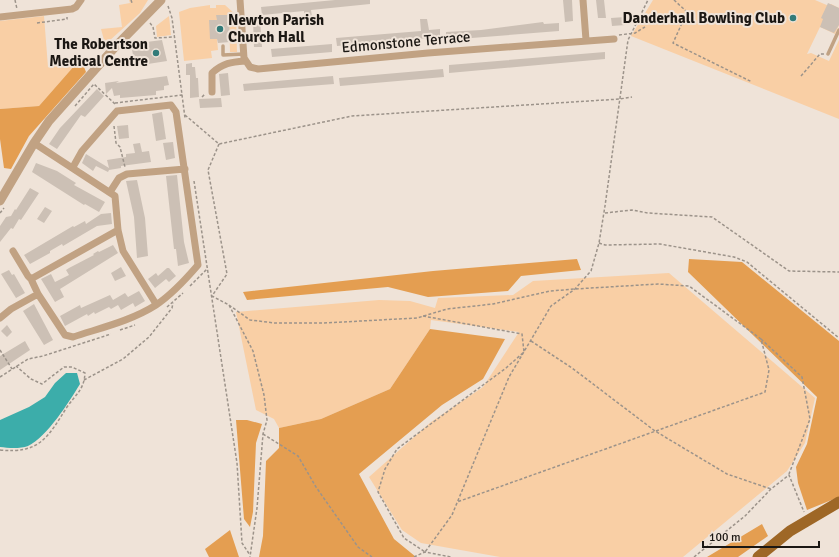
<svg xmlns="http://www.w3.org/2000/svg" width="839" height="557" viewBox="0 0 839 557" font-family="Signika,sans-serif">
  <style>
    .green { fill: #f9cfa5 }
    .forest { fill: #e49e51 }
    .water { fill: #3cadaa }
    .building { fill: #ccc0b5 }
    .lines { fill: none; stroke-linecap: round; stroke-linejoin: round }
    .path { stroke: #9c938a; stroke-width: 1.5; stroke-dasharray: 3 2; stroke-linecap: butt }
    .service { stroke: #c1a283; stroke-width: 3.5 }
    .minor { stroke: #c1a283; stroke-width: 7 }
    .tertiary { stroke: #c1a283; stroke-width: 9 }
    .primary { stroke: #9e6726; stroke-width: 11 }
    .poi-dot { fill: #327b79; stroke: #efe3d8; stroke-width: 1.5 }
    .labels { text-anchor: middle; dominant-baseline: central; stroke-width: 4; stroke-linejoin: round; paint-order: stroke }
    .poi-label { font-size: 15px; font-weight: bold; fill: #1b1713; stroke: #efe3d8; text-anchor: end }
    .street-label { font-size: 15px; fill: #1b1713; stroke: #efe3d8 }
  </style>
  <rect width="100%" height="100%" fill="#efe3d8"/>
  <path class="green" d="M129 0H148L140 13 108 42 104 40 101 29 122 27 119 5 130 3Z
    M653 0H815L829 6 831 4 839 8V25L835 34 820 27 807 54 811 53 829 61 839 40V119L631 36Z
    M210 5V8H216V5H225L236 15 237 52H230L229 15H217V20H210L217 39 218 50 211 51 212 58 184 61 179 12 190 8Z
    M44 16 48 67 74 63 75 65 39 106 0 109V21Z
    M169 16 171 35 157 37 156 26Z
    M669 273 815 398 805 443 787 471 683 557H500L421 543 402 530 369 477 431 422 483 387 519 332 431 320 430 329 390 389 321 419 279 428 274 419 256 410 236 312 379 300 410 301 435 308 438 298 513 295 533 281Z"/>
  <path class="forest" d="M75 65 84 67 86 72 29 136 11 169 4 168 0 139V109L39 106Z
    M577 259 581 270 521 276 508 291 428 297 388 287 247 300 243 292 433 271Z
    M689 259 742 262 839 341V497L807 510 798 483 796 467 807 444 817 397 688 272Z
    M430 329 505 339 483 379 442 405 359 474 394 539 416 557H259L263 536 266 461 279 448V428L321 419 390 389Z
    M236 420H247L262 424 256 443 253 512 250 527 244 519Z
    M762 524 768 536 738 557H707Z
    M230 530 239 557H209L205 549Z"/>
  <path class="water" d="M66 373H77L80 384C69 402 47 437 28 446 20 449 8 448 0 447V420L29 407 45 397 55 383Z"/>
  <path class="building" d="M335 0H370V4L311 10 313 23 305 24 304 11 262 15 261 7Z
    M563 0H572L573 21 565 22Z
    M596 0H604L606 18H598Z
    M828 3 839 8V25L834 33 820 27 823 19 821 18Z
    M216 15H229L230 42 218 43 217 39H210L209 20H217Z
    M625 17V25L612 26 611 18Z
    M260 19 262 47H254L253 20Z
    M420 19H427L429 30 440 29V37L337 46 336 38 421 31Z
    M543 22 544 24 559 23V31L446 40V32L481 30Z
    M162 40 167 61 135 66 131 44Z
    M332 44V52L272 57 271 49Z
    M605 52V59L449 73V65Z
    M192 63V67H195L196 78H198L199 97 190 98V75H186V64Z
    M443 69 444 77 340 86 339 78Z
    M228 73 230 95 221 96 219 74Z
    M167 76 169 85 164 86V90L156 91V95L120 98V95L114 96 112 88 106 94 105 83 119 81 116 83Z
    M333 76 334 84 244 91 243 84Z
    M97 89 104 96 85 117 81 115 57 149 49 144 60 128Z
    M221 98 222 107 200 108 199 99Z
    M162 112 166 139 156 141 152 114Z
    M128 125 129 138 119 139 117 126Z
    M173 142 175 158 166 160 163 143Z
    M140 143 142 152 149 151 151 162 121 166V168L109 170 108 172 96 166 93 171 82 163 86 154 109 168 107 160 126 157V154L135 153 133 144Z
    M36 163 57 171 76 183 74 185 105 202 99 212 85 204 84 205 32 172Z
    M177 175 184 242 189 263 178 266 176 249H174L166 176Z
    M137 180 145 218 148 256 137 258 134 217 126 181Z
    M30 188 39 193 21 220 19 219 13 229 11 228 0 242V226L6 217 11 216 15 209 16 210Z
    M45 207 52 211 44 223 37 219Z
    M111 213 112 224 97 226 63 246 62 244 50 251V253L30 264 24 255 73 226 74 227 85 221 86 224 101 214Z
    M113 245 118 253 60 289 64 297 55 302 41 279 51 274 55 282 69 275 66 270 69 268 94 255 93 254 98 251 99 252Z
    M121 267 126 276 115 281 111 273Z
    M167 268H169L176 276 169 282 166 279 155 288 148 279 156 273 158 276Z
    M9 270 12 275 14 274 25 293 16 298 1 274Z
    M139 291 145 301 135 307 133 303 121 310 118 305 111 309 109 307 95 314 94 312 88 316 87 314 65 326 60 316 80 305 81 308 110 295 113 300 125 293 128 297Z
    M34 304 53 340 44 345 23 311Z
    M7 325 12 332 7 337 1 331Z
    M25 341 30 350 0 370V356Z"/>
  <g class="lines">
    <path class="path" d="M15 0 17 9
      M131 0 132 3
      M674 0 687 12 673 43 752 82
      M168 6 172 18 185 118
      M37 23 67 19V17
      M150 23 153 27 155 38 174 37
      M619 35 635 33 645 27
      M801 76 820 54H824
      M202 97 205 94
      M115 103 182 95
      M75 106 94 84 115 104
      M185 115 219 144 352 116 620 99 632 97
      M114 126 116 143 120 147 125 167
      M219 144 208 170 227 274 212 296 229 305 253 351 264 395 267 420 263 434 257 508 250 557
      M194 181 237 463 242 543 250 555
      M0 213 4 208
      M605 213 632 210 648 213 712 217 789 271 839 272
      M599 243 605 245 660 244 734 257 747 262 839 338
      M190 286 207 269
      M229 305 250 320 275 323H324L417 318 447 309 493 304 550 291 575 289 658 284 689 286 761 339 769 370 765 392 457 502
      M167 307 183 293
      M423 316 522 334 524 352 506 368 397 449 385 469 378 492 404 538 425 552 452 515 509 377 551 306 575 289 591 271 599 243 605 206 628 40 648 0
      M120 330 135 325
      M761 339 802 377 810 419 789 474
      M531 341 572 368 655 431 727 474 771 489
      M0 350 12 369
      M0 377 28 359 43 356 111 334
      M84 380 123 359 149 337 172 308 173 303
      M263 434 298 456 316 487 358 547 372 557
      M0 450C40 454 48 437 67 407 76 394 84 390 85 373L72 367H64L42 384 31 379 16 366
      M414 557 425 552 451 557
      M694 557 745 516 771 489 789 475 804 512"/>
    <path class="service" d="M223 46V55L244 54
      M828 54 839 30"/>
    <path class="minor" d="M240 0 244 58 250 67 258 69 428 53 614 39
      M583 0 586 40
      M0 17 72 9 76 7 81 0
      M212 92V73C223 63 231 62 245 61
      M34 143 115 196 118 230 123 251 156 304
      M110 192 119 178 127 174 185 169
      M13 251 28 276 31 279 38 294 65 335 73 337C100 328 131 321 156 305 171 295 186 279 198 265L176 112 171 105 117 111 82 151 73 167
      M31 279 118 230
      M0 318 11 309 38 294"/>
    <path class="tertiary" d="M0 201 34 143 49 121 116 46 161 0"/>
    <path class="primary" d="M758 557 790 531 839 502"/>
  </g>
  <g class="poi-dot">
    <circle cx="793" cy="18" r="4"/>
    <circle cx="220" cy="29" r="4"/>
    <circle cx="156" cy="53" r="4"/>
  </g>
  <g class="labels">
    <g class="poi-label">
      <text x="785" y="18">Danderhall Bowling Club</text>
      <text x="228" y="20" text-anchor="start">Newton Parish<tspan x="228" dy="17">Church Hall</tspan></text>
      <text x="148" y="44">The Robertson<tspan x="148" dy="17">Medical Centre</tspan></text>
    </g>
    <g class="street-label">
      <text transform="translate(406 42) rotate(-5)">Edmonstone Terrace</text>
    </g>
  </g>
  <path d="M703 541v6h116v-6" fill="none" stroke="#1b1713" stroke-width="2"/>
  <text x="709" y="541" font-size="12" fill="#1b1713" stroke="#efe3d8" stroke-width="3" paint-order="stroke">100 m</text>
</svg>
